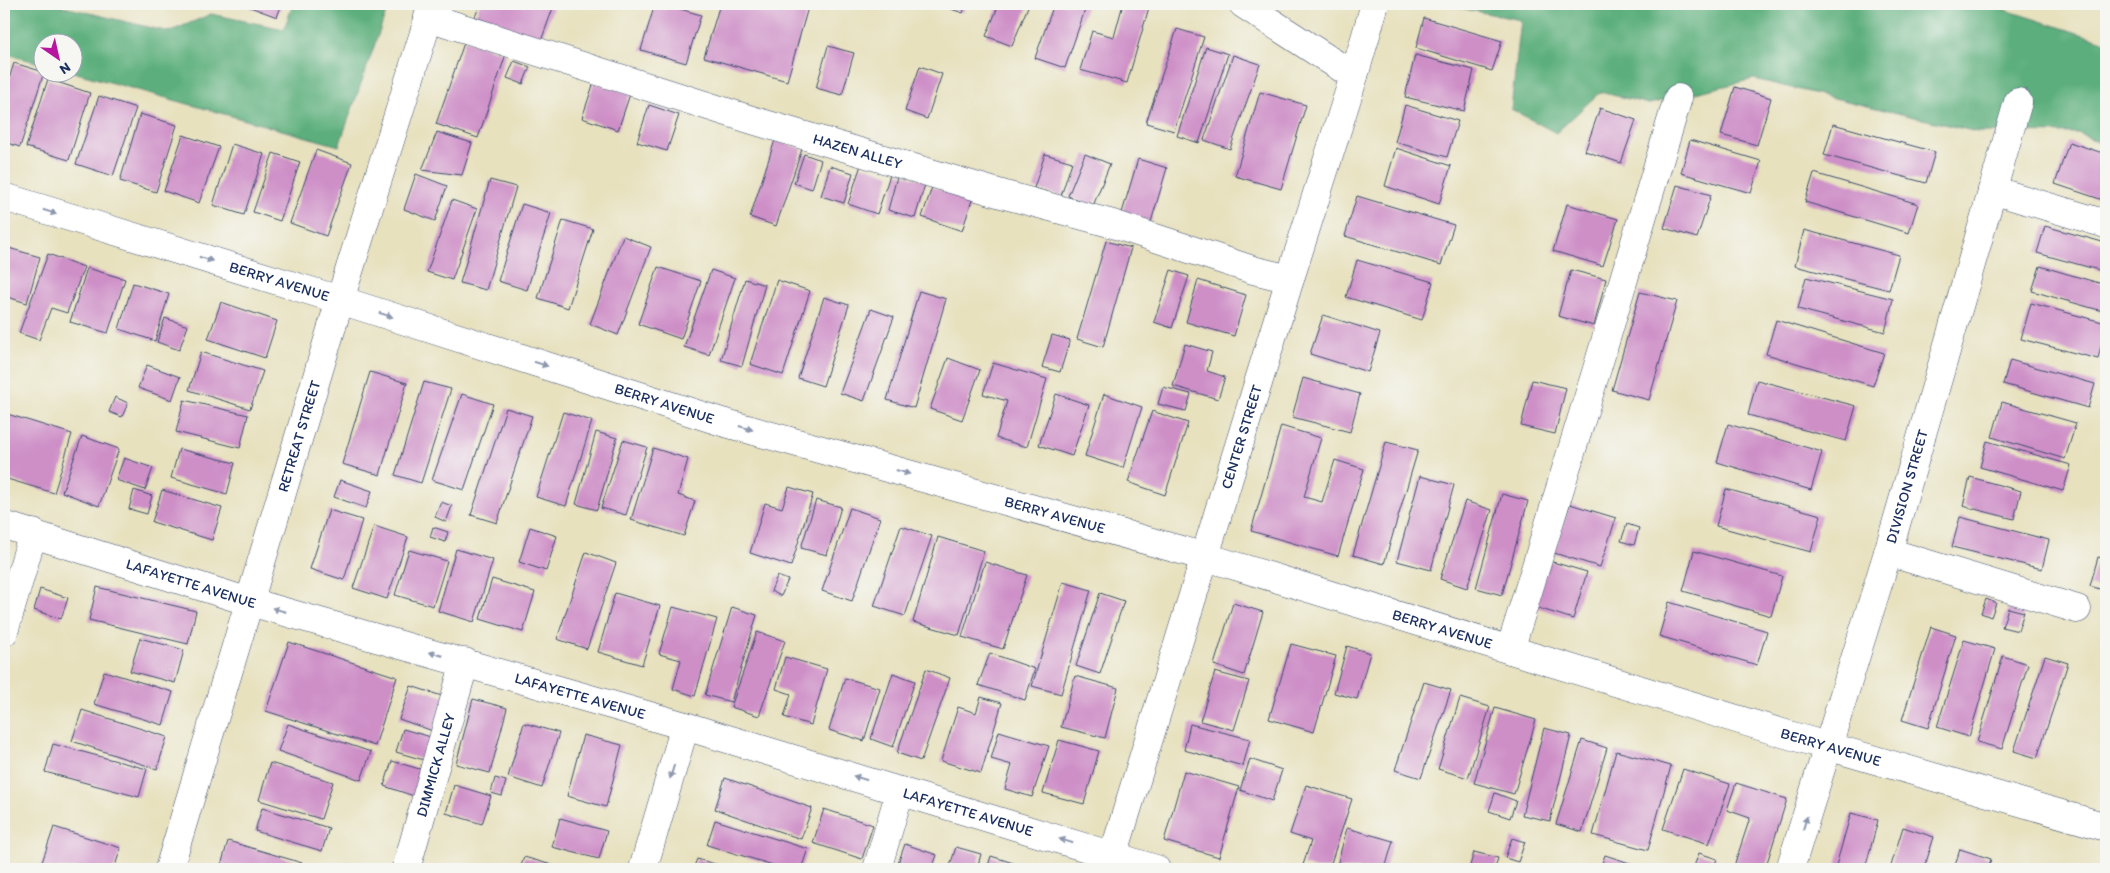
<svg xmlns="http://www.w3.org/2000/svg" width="2110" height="873" viewBox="0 0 2110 873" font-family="Itim,sans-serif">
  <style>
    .forest { fill: #5caf7c; stroke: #3c6f6d }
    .building { fill: #ce8fc7 }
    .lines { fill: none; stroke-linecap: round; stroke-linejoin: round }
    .minor-casing { stroke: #3a4a6c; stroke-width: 29 }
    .minor { stroke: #fff; stroke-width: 28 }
    .oneway { fill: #8d97ae }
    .labels { text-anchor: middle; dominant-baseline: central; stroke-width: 5; stroke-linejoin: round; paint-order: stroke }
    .street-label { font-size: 15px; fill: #1b2f5e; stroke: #f6f6f2 }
  </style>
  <rect width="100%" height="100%" fill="#f6f6f2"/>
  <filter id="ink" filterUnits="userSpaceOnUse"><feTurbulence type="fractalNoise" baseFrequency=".02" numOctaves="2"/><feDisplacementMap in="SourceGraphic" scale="10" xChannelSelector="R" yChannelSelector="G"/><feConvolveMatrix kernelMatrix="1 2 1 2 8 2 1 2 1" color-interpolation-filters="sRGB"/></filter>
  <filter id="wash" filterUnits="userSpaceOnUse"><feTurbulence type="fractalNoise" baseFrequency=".0096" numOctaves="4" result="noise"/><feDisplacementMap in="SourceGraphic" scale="20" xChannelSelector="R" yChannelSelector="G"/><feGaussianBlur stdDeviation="1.12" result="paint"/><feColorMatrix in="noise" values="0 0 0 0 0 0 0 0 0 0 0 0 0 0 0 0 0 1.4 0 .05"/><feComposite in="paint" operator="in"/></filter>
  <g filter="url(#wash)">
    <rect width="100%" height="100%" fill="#e7e1be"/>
    <path class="forest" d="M4 4H52L169 32 211 14 284 29 293 4H389L339 146 73 72 72 42H42V64L4 53Z
      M1440 4H1987L2106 42V145L2078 133 1977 132 1754 79 1649 104 1600 92 1556 133 1511 109 1521 20Z"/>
    <g id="blocks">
      <path class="building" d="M242 4H282L277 17Z
        M480 4H541L553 8 541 41 475 17Z
        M655 4H663L701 15 686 63 641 50Z
        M720 4H809L787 81 704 57Z
        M936 4H966L963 13Z
        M999 4H1029L1012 46 986 36Z
        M1054 4H1087L1065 68 1035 58Z
        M1123 4H1150L1127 83 1080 70 1092 31 1114 37Z
        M1424 18 1502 41 1492 71 1416 48Z
        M1177 29 1204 37 1174 131 1146 123Z
        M465 40 506 54 478 138 436 124Z
        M828 46 854 53 842 95 816 88Z
        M1206 47 1228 54 1199 143 1177 136Z
        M1233 55 1260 64 1230 149 1204 140Z
        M1415 55 1474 70 1464 111 1405 97Z
        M514 61 530 67 523 84 507 78Z
        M14 63 44 72 20 147 4 142V95Z
        M920 66 942 74 927 119 905 111Z
        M48 79 90 93 69 160 26 147Z
        M594 82 630 94 618 130 582 118Z
        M1735 87 1771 98 1757 145 1721 135Z
        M1260 92 1306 105 1281 189 1235 176Z
        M99 96 136 108 113 176 76 164Z
        M649 105 679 115 667 151 637 142Z
        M1405 105 1458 121 1447 157 1395 142Z
        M1600 108 1636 120 1621 163 1585 151Z
        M140 114 177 125 156 192 120 181Z
        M1833 124 1935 152 1926 183 1824 155Z
        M437 132 472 143 462 175 422 170Z
        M183 135 219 147 199 203 164 191Z
        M775 140 802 149 776 226 750 217Z
        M1690 140 1761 161 1751 193 1681 173Z
        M2069 142 2106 154V201L2055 184Z
        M232 144 264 154 244 215 213 205Z
        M1396 148 1451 166 1439 204 1385 186Z
        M316 150 352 163 326 236 290 223Z
        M273 153 300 162 280 221 253 212Z
        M804 154 821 160 812 189 794 183Z
        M1045 154 1072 162 1061 196 1034 188Z
        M1085 154 1110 164 1093 206 1068 196Z
        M1138 159 1167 168 1151 222 1122 213Z
        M861 165 890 175 877 214 848 204Z
        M830 166 853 173 844 203 821 196Z
        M898 173 926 181 915 218 888 210Z
        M1814 173 1918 204 1909 233 1805 202Z
        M416 174 447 186 435 221 404 209Z
        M490 180 516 187 486 290 460 283Z
        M1677 185 1711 195 1697 238 1664 228Z
        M932 187 972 200 962 231 922 217Z
        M1357 196 1454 225 1441 265 1345 236Z
        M452 200 477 209 452 280 427 272Z
        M522 204 551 213 527 290 498 281Z
        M1567 204 1618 219 1603 266 1553 251Z
        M563 220 593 229 568 308 538 298Z
        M2045 226 2106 243V272L2037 253Z
        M1804 230 1899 255 1889 290 1795 266Z
        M623 236 651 247 618 335 590 324Z
        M1106 241 1131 248 1103 347 1077 339Z
        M5 247 40 257 27 303 4 296Z
        M48 254 84 267 67 313 51 308 39 340 19 333Z
        M1357 260 1433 282 1422 320 1346 297Z
        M2040 266 2106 285V312L2032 291Z
        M658 267 701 281 681 339 638 324Z
        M87 268 125 279 108 333 70 322Z
        M711 270 735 278 709 355 684 347Z
        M1171 270 1189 276 1172 328 1154 322Z
        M1571 270 1606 279 1594 326 1558 316Z
        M1806 277 1893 299 1885 332 1798 309Z
        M745 279 765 285 742 366 721 360Z
        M777 280 810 291 783 375 750 364Z
        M1198 280 1246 295 1234 336 1186 322Z
        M133 283 169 294 155 341 119 329Z
        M919 291 946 299 914 408 887 400Z
        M1640 292 1677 301 1649 400 1612 390Z
        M824 297 849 305 823 386 798 378Z
        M221 302 277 321 265 358 208 339Z
        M2031 303 2106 323 2098 359 2021 339Z
        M871 309 894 317 864 401 840 393Z
        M1323 315 1380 333 1368 372 1310 354Z
        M165 318 188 326 179 350 157 342Z
        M1776 320 1884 353 1873 386 1766 354Z
        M1052 335 1070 340 1060 372 1042 367Z
        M1185 344 1212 352 1207 371 1225 377 1218 399 1173 386Z
        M201 352 263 371 250 409 189 390Z
        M948 358 980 370 962 420 930 409Z
        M2010 360 2095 384 2088 408 2003 384Z
        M993 363 1047 379 1027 447 996 438 1007 401 983 394Z
        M147 365 180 377 172 400 138 388Z
        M370 372 407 383 380 475 342 464Z
        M1303 378 1360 394 1350 432 1292 417Z
        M1532 380 1566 388 1555 434 1521 426Z
        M1757 380 1856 406 1846 441 1748 415Z
        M424 382 451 389 421 483 395 475Z
        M1163 387 1191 394 1186 411 1158 404Z
        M462 394 493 404 464 490 432 480Z
        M1056 394 1089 405 1072 456 1039 445Z
        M1104 394 1142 407 1123 468 1085 456Z
        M115 397 128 403 122 417 109 412Z
        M184 400 248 415 240 448 176 432Z
        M2002 402 2076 423 2065 459 1992 437Z
        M506 408 532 416 497 523 471 515Z
        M1152 411 1188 423 1165 495 1128 482Z
        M563 412 592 421 566 506 536 497Z
        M4 413 72 434 54 493 4 478Z
        M1728 424 1822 452 1811 490 1717 462Z
        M1281 426 1321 438 1304 497 1322 502 1335 460 1364 469 1338 556 1251 531Z
        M596 432 617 438 597 510 576 504Z
        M82 436 119 449 99 506 62 492Z
        M623 440 647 447 626 515 601 508Z
        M1987 441 2071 465 2063 491 1980 467Z
        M1386 442 1418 450 1384 564 1353 555Z
        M653 448 688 459 678 495 695 501 684 536 631 520Z
        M179 449 235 463 227 494 171 478Z
        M124 458 153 468 145 490 116 480Z
        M1420 476 1454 485 1431 570 1397 561Z
        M1970 477 2021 491 2014 519 1963 506Z
        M340 480 372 491 366 508 334 497Z
        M789 487 813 494 791 566 750 553 765 503 782 508Z
        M1726 489 1821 515 1811 552 1716 526Z
        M134 490 152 496 147 514 129 509Z
        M162 490 222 508 212 540 152 522Z
        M1502 494 1528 501 1502 595 1476 588Z
        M816 500 841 507 827 555 801 548Z
        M1465 501 1492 510 1467 588 1440 579Z
        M441 502 452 506 446 522 435 517Z
        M1570 504 1616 518 1600 567 1554 553Z
        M850 508 880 518 852 601 822 591Z
        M329 510 362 520 344 580 310 569Z
        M1960 517 2049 540 2042 569 1952 547Z
        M1627 524 1639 528 1634 545 1621 541Z
        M374 526 408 537 387 599 353 588Z
        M901 526 932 536 905 616 874 606Z
        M433 527 448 532 445 542 430 537Z
        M530 527 557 536 546 571 519 562Z
        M938 537 984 551 959 635 913 622Z
        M456 549 493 560 474 622 438 611Z
        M409 550 447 561 433 606 395 595Z
        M1694 551 1782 576 1771 616 1683 591Z
        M586 552 616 563 587 649 557 639Z
        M2098 557 2106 559V591L2090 586Z
        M1549 561 1587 572 1573 619 1535 607Z
        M985 562 1027 575 1003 649 962 637Z
        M777 576 788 580 781 596 771 591Z
        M492 579 535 592 523 632 480 619Z
        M1063 582 1091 590 1061 694 1032 686Z
        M97 587 196 611 188 644 89 620Z
        M40 589 68 598 61 619 34 610Z
        M615 593 660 606 642 665 598 652Z
        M1100 593 1124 601 1100 674 1076 666Z
        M1986 599 1996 603 1991 617 1981 613Z
        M1669 602 1767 631 1757 665 1659 636Z
        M1233 603 1263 612 1244 675 1214 665Z
        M673 607 717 619 695 696 673 689 681 660 659 654Z
        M732 607 757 615 731 702 705 695Z
        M2008 608 2024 612 2018 631 2002 627Z
        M1931 627 1956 635 1928 728 1902 720Z
        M757 632 785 641 759 716 731 707Z
        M140 638 184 650 175 683 130 671Z
        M1964 640 1995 649 1969 737 1937 727Z
        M289 642 397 677 375 746 266 711Z
        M1291 644 1336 656 1314 732 1269 719Z
        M1347 646 1370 653 1357 699 1334 693Z
        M990 653 1035 669 1025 700 978 685Z
        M2003 656 2028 664 2002 749 1977 742Z
        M2045 656 2068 663 2037 758 2014 751Z
        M785 657 827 669 811 725 784 717 791 694 776 689Z
        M926 669 950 678 921 761 897 753Z
        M104 671 173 692 163 725 94 704Z
        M1215 672 1249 681 1234 730 1200 721Z
        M893 673 915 681 893 747 871 739Z
        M1075 676 1118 688 1105 738 1061 727Z
        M845 678 880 688 864 741 829 730Z
        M1424 682 1451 690 1421 778 1395 770Z
        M411 686 445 697 433 731 399 719Z
        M981 697 1002 703 981 773 941 761 958 707 976 713Z
        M1460 698 1490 707 1468 778 1438 769Z
        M473 699 507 708 490 773 456 764Z
        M1495 708 1536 720 1514 794 1474 783Z
        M82 710 167 737 157 769 72 741Z
        M524 723 559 733 542 788 508 777Z
        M288 724 371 752 361 780 278 751Z
        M1190 724 1250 739 1243 766 1184 750Z
        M1544 728 1571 735 1550 821 1522 815Z
        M403 729 431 737 424 760 396 752Z
        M999 731 1049 746 1032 797 1005 789 1012 765 991 759Z
        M583 735 622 745 606 807 567 796Z
        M1059 740 1099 751 1084 804 1043 793Z
        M1582 740 1607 748 1582 832 1556 824Z
        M53 744 147 769 139 797 45 772Z
        M1616 751 1671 766 1648 850 1593 835Z
        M1250 759 1282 770 1272 801 1240 790Z
        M392 761 423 770 414 796 384 786Z
        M270 763 333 782 321 819 259 800Z
        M1683 769 1730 784 1709 844 1663 829Z
        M1184 771 1239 787 1219 857 1164 841Z
        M495 778 506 781 502 796 491 793Z
        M725 778 812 808 801 839 715 809Z
        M1736 783 1787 799 1765 869H1733L1750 818 1727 810Z
        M454 785 491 796 482 824 446 813Z
        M1306 785 1352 799 1329 869H1315L1303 865 1311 841 1290 834Z
        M1495 793 1516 801 1510 818 1489 811Z
        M262 808 329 828 322 851 255 831Z
        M824 809 873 825 862 859 813 843Z
        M1851 813 1878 820 1865 869H1835Z
        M560 818 607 831 599 859 552 847Z
        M715 820 808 849 801 869H786L707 845Z
        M54 827 121 848 114 869 40 868Z
        M1903 827 1934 837 1924 869H1890Z
        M1347 828 1393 841 1385 869H1336Z
        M1512 838 1525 842 1518 862 1505 858Z
        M228 841 319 868V869H220Z
        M905 844 937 855 932 869H896Z
        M956 847 981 854 977 869H949Z
        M1960 849 1991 859 1988 869H1954Z
        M1474 852 1498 858 1495 869H1469Z
        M1699 853 1717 859 1713 869H1693Z
        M1605 855 1648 869H1600Z
        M991 856 1032 869H987Z
        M524 857 566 869H520Z
        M697 859 733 869H693Z"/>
    </g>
  </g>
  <g filter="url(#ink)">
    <use href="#blocks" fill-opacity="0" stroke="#3a4a6c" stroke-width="1"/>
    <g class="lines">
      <g class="minor-casing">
        <g id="minor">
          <path d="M1243 4 1354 76"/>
          <path id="s1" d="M428 17 752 120 1005 195 1113 224 1253 270 1290 279"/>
          <path d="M1992 190 2106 224"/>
          <path id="s2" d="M4 197 340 300 722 422 1206 557 1789 735 2106 827"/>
          <path id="s3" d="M4 525 250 602 685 726 1156 869"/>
          <path d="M1888 552 2077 609"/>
          <path d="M4 632 33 533"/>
          <path d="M1510 650 1596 372 1678 98"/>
          <path id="s4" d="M169 869 340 300 433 4"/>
          <path id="s5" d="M406 869 465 662"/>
          <path d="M643 869 685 726"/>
          <path d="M877 869 900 791"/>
          <path id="s6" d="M1109 869 1290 279 1354 76 1375 4"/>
          <path id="s7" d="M1790 869 1888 552 2018 102"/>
        </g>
      </g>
      <use href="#minor" class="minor"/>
    </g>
    <defs><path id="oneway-solid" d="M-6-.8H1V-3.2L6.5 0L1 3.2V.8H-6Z" transform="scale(1.25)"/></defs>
    <g class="oneway">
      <use href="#oneway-solid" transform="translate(50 212) rotate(17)"/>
      <use href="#oneway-solid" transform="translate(206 259) rotate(17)"/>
      <use href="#oneway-solid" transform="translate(386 315) rotate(18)"/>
      <use href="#oneway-solid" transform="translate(541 364) rotate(18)"/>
      <use href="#oneway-solid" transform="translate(746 428) rotate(16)"/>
      <use href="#oneway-solid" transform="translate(903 472) rotate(16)"/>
      <use href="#oneway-solid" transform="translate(279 610) rotate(-164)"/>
      <use href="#oneway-solid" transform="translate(436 654) rotate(-164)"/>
      <use href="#oneway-solid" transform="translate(672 772) rotate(107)"/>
      <use href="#oneway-solid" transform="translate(860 778) rotate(-163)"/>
      <use href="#oneway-solid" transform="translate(1805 823) rotate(-73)"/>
      <use href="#oneway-solid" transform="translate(1066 841) rotate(-163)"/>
    </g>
  </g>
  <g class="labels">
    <g class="street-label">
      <text stroke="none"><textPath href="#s1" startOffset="450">HAZEN ALLEY</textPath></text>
      <text stroke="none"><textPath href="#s2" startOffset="288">BERRY AVENUE</textPath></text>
      <text stroke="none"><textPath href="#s2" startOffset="692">BERRY AVENUE</textPath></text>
      <text stroke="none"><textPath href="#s4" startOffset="452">RETREAT STREET</textPath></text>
      <text stroke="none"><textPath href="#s6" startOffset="452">CENTER STREET</textPath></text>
      <text stroke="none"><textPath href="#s7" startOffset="400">DIVISION STREET</textPath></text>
      <text stroke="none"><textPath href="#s2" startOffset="1098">BERRY AVENUE</textPath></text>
      <text stroke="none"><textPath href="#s3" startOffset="196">LAFAYETTE AVENUE</textPath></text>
      <text stroke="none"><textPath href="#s2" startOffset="1502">BERRY AVENUE</textPath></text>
      <text stroke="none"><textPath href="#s3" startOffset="601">LAFAYETTE AVENUE</textPath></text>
      <text stroke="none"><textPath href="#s2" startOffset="1908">BERRY AVENUE</textPath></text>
      <text stroke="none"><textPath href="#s5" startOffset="108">DIMMICK ALLEY</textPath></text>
      <text stroke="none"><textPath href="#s3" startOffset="1006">LAFAYETTE AVENUE</textPath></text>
    </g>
  </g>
  <rect width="2110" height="873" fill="none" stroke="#f6f6f2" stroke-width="20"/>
  <g transform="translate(58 58) rotate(146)"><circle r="24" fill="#f6f6f2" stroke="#9ea6b7"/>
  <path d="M0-4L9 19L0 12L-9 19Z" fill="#b5179e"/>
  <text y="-8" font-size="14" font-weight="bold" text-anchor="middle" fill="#1b2f5e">N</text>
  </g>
</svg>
